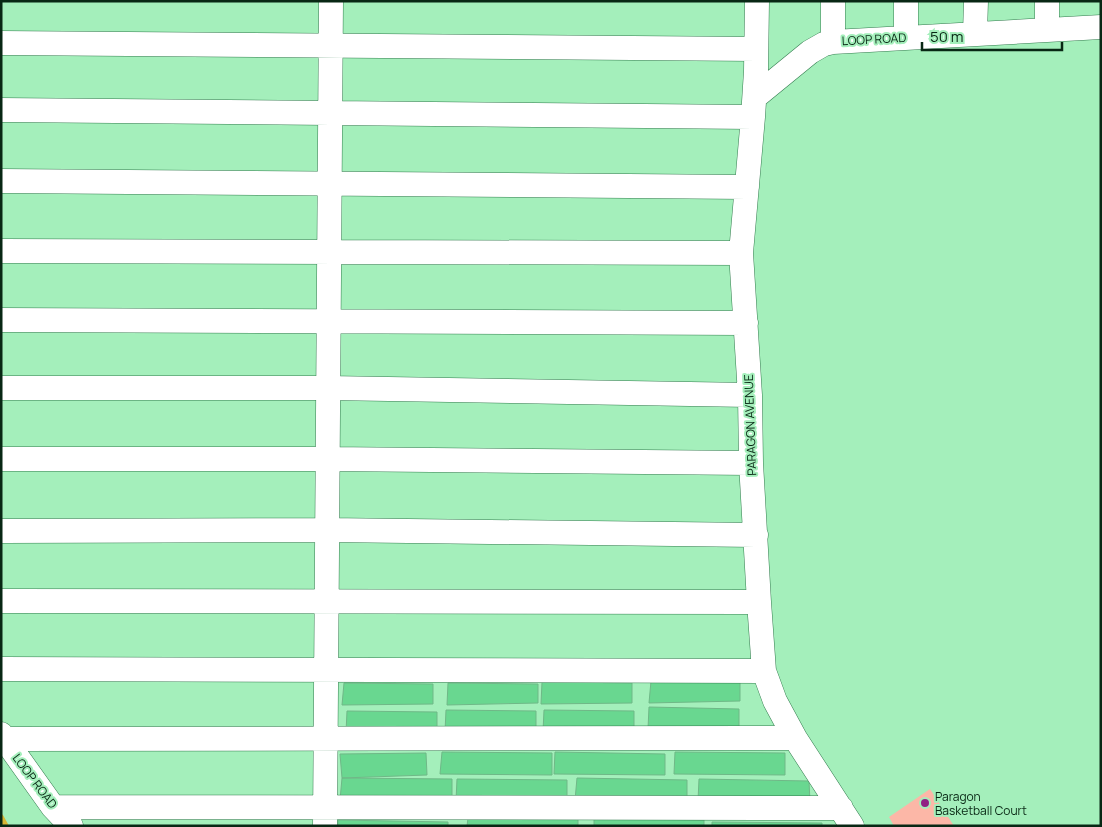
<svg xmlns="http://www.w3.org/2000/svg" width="1102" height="827" viewBox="0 0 1102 827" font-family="Manrope,sans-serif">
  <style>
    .pitch { fill: #fcb7a7 }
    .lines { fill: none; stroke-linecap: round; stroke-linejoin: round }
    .stream { stroke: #d8b635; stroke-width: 5.5 }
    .building { fill: #69d790; stroke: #6fb887 }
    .minor-casing { stroke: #337c4e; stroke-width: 25 }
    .minor { stroke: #fff; stroke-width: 24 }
    .poi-dot { fill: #902183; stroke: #a4efbb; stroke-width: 2 }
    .labels { text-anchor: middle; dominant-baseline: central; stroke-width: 4; stroke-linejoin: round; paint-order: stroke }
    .street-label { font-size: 12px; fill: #082714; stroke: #a4efbb }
    .poi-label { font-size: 12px; fill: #082714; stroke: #a4efbb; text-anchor: start }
  </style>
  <rect width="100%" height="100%" fill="#a4efbb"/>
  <path class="pitch" d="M930 789 954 826H894L889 817Z"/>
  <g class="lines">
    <path class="stream" d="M1 817 6 826"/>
  </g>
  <path class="building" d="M651 681 740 682V701L649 703Z
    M542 682 632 683V703L541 704Z
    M344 683 433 684V704L342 705Z
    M448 683 538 684V703L447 705Z
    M649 707 739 709V728L648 729Z
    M446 710 536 711V730L445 732Z
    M544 710 634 711V731L543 732Z
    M347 711 437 712V732L346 733Z
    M442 752 552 753V775L440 774Z
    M555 752 665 754V775L554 774Z
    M675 752 785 753V775L674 774Z
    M426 753 427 775 342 778 340 754Z
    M342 778 452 779V801L340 800Z
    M577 778 687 780V801L575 800Z
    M457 779 567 780V802L456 801Z
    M699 779 809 781 810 802 698 801Z
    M468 818 578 819V826H467Z
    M594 818 704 820V826H594Z
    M338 820 448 822V826H338Z
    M712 822 822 823V826H712Z"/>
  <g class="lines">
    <g class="minor-casing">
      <path id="minor" d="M757 1 756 71 753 117 741 253 750 395 751 463 759 602 764 671 775 701 795 738 852 826
        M1047 29V1
        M975 33 976 1
        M906 38V1
        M833 42V1
        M1 43 756 49
        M755 97 810 52 824 44 833 42 1101 27
        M1 110 753 117
        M1 181 747 187
        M1 251 741 253
        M1 320 746 323
        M1 388H328L750 395
        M1 459H327L751 463
        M1 531 327 530 756 535
        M1 601 759 602
        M1 669 764 671
        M1 734 53 807 71 826
        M4 739 795 738
        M53 807 841 808
        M325 826 331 1"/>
    </g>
    <use href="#minor" class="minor"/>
  </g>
  <circle class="poi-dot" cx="925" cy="803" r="5"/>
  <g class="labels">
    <g class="street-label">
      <text transform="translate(874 39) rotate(-3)">LOOP ROAD</text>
      <text transform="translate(750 425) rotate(-92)">PARAGON AVENUE</text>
      <text transform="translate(35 781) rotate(53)">LOOP ROAD</text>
    </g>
    <g class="poi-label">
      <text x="935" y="796">Paragon<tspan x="935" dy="14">Basketball Court</tspan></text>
    </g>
  </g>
  <rect width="1102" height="827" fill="none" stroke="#082714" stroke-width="5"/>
  <path d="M922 42v8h140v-8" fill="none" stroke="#082714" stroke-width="2.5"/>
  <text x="930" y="42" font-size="15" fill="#082714" stroke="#a4efbb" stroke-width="4" paint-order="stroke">50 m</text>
</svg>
